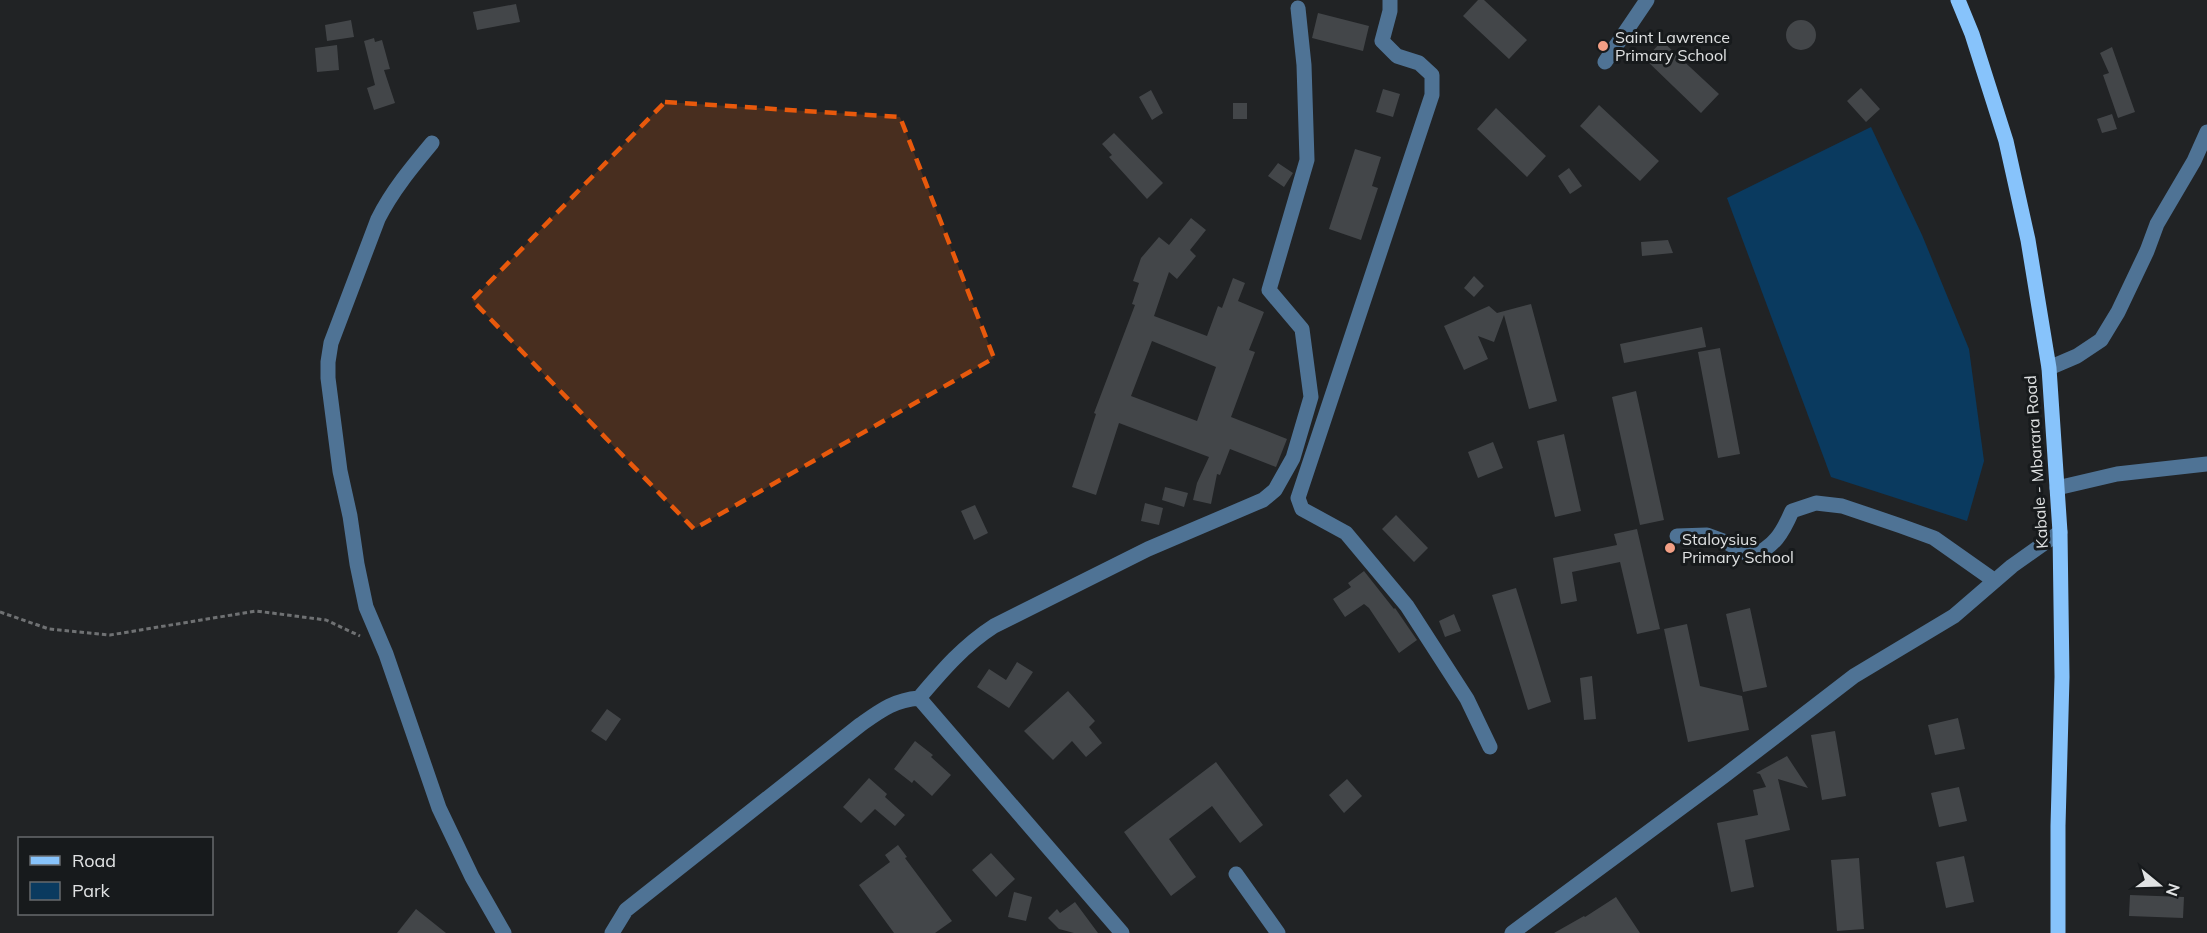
<svg xmlns="http://www.w3.org/2000/svg" width="2207" height="933" viewBox="0 0 2207 933" font-family="Mulish,sans-serif">
  <style>
    .green { fill: #0a3a5f }
    .building { fill: #434649; fill-rule: evenodd }
    .lines { fill: none; stroke-linecap: round; stroke-linejoin: round }
    .path { stroke: #6f7173; stroke-width: 3; stroke-dasharray: 4.5 3; stroke-linecap: butt }
    .minor { stroke: #4f7395; stroke-width: 15 }
    .major { stroke: #87c3fb; stroke-width: 15 }
    .marked { fill: #e8590c; fill-opacity: 0.2; stroke: #e8590c; stroke-width: 4.5; stroke-dasharray: 12 8; stroke-linejoin: round }
    .poi-dot { fill: #f39f85; stroke: #171a1c; stroke-width: 2 }
    .labels { text-anchor: middle; dominant-baseline: central; stroke-width: 6; stroke-linejoin: round; paint-order: stroke }
    .poi-label { font-size: 16px; fill: #e0e2e3; stroke: #171a1c; text-anchor: start }
    .street-label { font-size: 16px; fill: #e0e2e3; stroke: #171a1c }
  </style>
  <rect width="100%" height="100%" fill="#212325"/>
  <path class="green" d="M1871 127 1922 235 1969 349 1984 461 1967 521 1831 477 1727 198Z"/>
  <path class="building" d="M1478 0H1484L1527 40 1509 59 1463 16Z
    M516 4 520 22 477 30 473 12Z
    M1318 13 1369 26 1363 51 1312 38Z
    M351 20 354 37 327 41 325 25Z
    M1786 35a15 15 0 1 1 30 0a15 15 0 1 1-30 0Z
    M374 38 375 42 382 40 390 69 384 70 395 103 374 110 367 88 375 85 364 41Z
    M1662 41 1719 94 1701 113 1645 59Z
    M337 45 339 70 317 72 315 48Z
    M2112 47 2135 112 2118 118 2103 75 2109 73 2100 53Z
    M1861 88 1880 109 1866 122 1847 101Z
    M1383 89 1400 94 1393 117 1376 112Z
    M1151 90 1163 113 1152 120 1139 97Z
    M1233 103H1247V119H1233Z
    M1599 105 1659 161 1640 181 1580 126Z
    M1496 108 1546 156 1527 177 1477 129Z
    M2112 114 2117 129 2102 133 2097 119Z
    M1114 133 1163 183 1147 199 1109 157 1112 155 1102 144Z
    M1355 149 1381 157 1372 186 1378 188 1361 240 1329 229Z
    M1278 163 1293 173 1284 187 1268 176Z
    M1569 168 1582 186 1570 194 1558 176Z
    M1191 218 1206 230 1190 250 1196 256 1177 279 1169 272 1154 316 1207 336 1218 306 1222 308 1233 278 1245 283 1238 301 1264 312 1249 350 1255 352 1231 417 1287 439 1276 467 1230 449 1220 475 1217 474 1211 504 1193 500 1197 483 1209 457 1119 423 1096 495 1072 487 1096 414 1094 413 1135 305 1132 304 1139 283 1133 281 1141 258 1159 237 1169 245ZM1152 341 1216 367 1197 421 1131 396Z
    M1668 240 1673 253 1642 256 1641 242Z
    M1474 276 1484 286 1474 297 1464 288Z
    M1531 304 1557 401 1529 409 1504 315 1494 342 1478 336 1488 359 1464 370 1444 326 1489 306 1497 313Z
    M1702 327 1706 347 1624 363 1620 344Z
    M1720 348 1740 454 1718 458 1698 352Z
    M1636 391 1664 520 1640 525 1612 397Z
    M1564 434 1581 511 1555 517 1537 441Z
    M1493 442 1503 468 1478 478 1468 452Z
    M1165 487 1188 493 1184 507 1162 500Z
    M1145 503 1163 508 1159 525 1141 521Z
    M975 505 988 533 974 540 961 511Z
    M1396 515 1428 548 1414 562 1382 529Z
    M1637 529 1660 629 1637 634 1620 562 1572 572 1577 601 1561 604 1553 558 1617 545 1614 534Z
    M1364 571 1394 609 1395 608 1417 640 1399 653 1369 608 1364 604 1345 617 1333 599 1351 587 1348 583Z
    M1516 588 1551 702 1528 710 1492 595Z
    M1750 608 1767 687 1743 692 1726 614Z
    M1454 614 1461 631 1445 637 1439 621Z
    M1687 624 1700 686 1742 696 1749 730 1688 742 1664 629Z
    M1017 662 1033 672 1009 708 977 687 989 669 1006 680Z
    M1592 676 1596 719 1584 720 1580 678Z
    M1068 691 1095 721 1089 727 1102 743 1086 757 1072 741 1053 760 1024 731Z
    M607 709 621 719 606 741 591 731Z
    M1958 718 1965 749 1935 755 1928 725Z
    M1835 731 1846 796 1822 800 1811 735Z
    M915 741 933 755 931 757 951 775 932 796 914 780 912 783 894 769Z
    M1787 756 1808 788 1778 779 1790 830 1745 840 1754 887 1731 892 1717 823 1758 815 1753 790 1766 787 1760 774 1756 773Z
    M1216 762 1263 825 1240 843 1212 806 1169 839 1196 877 1171 896 1124 832Z
    M869 778 887 794 885 797 905 815 895 826 875 809 861 823 843 807Z
    M1347 779 1362 796 1344 813 1329 795Z
    M1959 787 1967 821 1939 827 1931 793Z
    M898 845 907 857 905 858 952 921 935 933H894L859 885 890 862 885 855Z
    M991 853 1015 879 996 897 972 870Z
    M1964 856 1974 902 1946 908 1936 862Z
    M1859 858 1864 929 1837 931 1831 860Z
    M1014 892 1032 897 1026 921 1008 917Z
    M2130 895 2184 897 2183 918 2129 916Z
    M1616 897 1640 933H1554L1584 916 1585 917Z
    M1075 902 1098 933H1074L1059 929 1048 918 1057 909 1060 913Z
    M416 909 446 933H397Z"/>
  <g class="lines">
    <path class="path" d="M0 612 49 629 110 635 256 611 326 620 360 636"/>
    <path class="minor" d="M1390 0V11L1382 41 1397 56 1419 63 1432 75V95L1298 498 1302 509 1346 533 1407 606 1467 699 1490 747
      M1605 62 1647 0
      M432 143C412 167 392 191 378 219L331 343 328 362V378L340 471 350 516 357 564 366 607 386 654 439 808 472 877 504 933
      M2049 368 2077 356 2101 340 2118 312 2147 251 2157 224 2194 161 2207 132
      M2057 488 2117 474 2207 464
      M1677 536 1707 535 1726 542 1751 556C1774 548 1783 532 1792 511L1816 503 1842 506 1901 526 1934 538 1995 581
      M919 698 1122 933
      M1236 874 1278 933
      M612 933 626 910 860 725C880 711 894 700 919 698 942 671 963 646 994 626L1148 549 1263 500 1275 490 1293 458 1311 397 1302 329 1269 290 1307 160 1304 65 1298 8
      M1512 933 1724 776 1854 676 1954 616 2012 566 2060 532"/>
    <path class="major" d="M1958 0 1972 34 2006 141 2028 240 2049 368 2060 532 2062 677 2058 826V933"/>
  </g>
  <path class="marked" d="M665 102 900 117 994 358 694 529 472 300Z"/>
  <g class="poi-dot">
    <circle cx="1603" cy="46" r="6"/>
    <circle cx="1670" cy="548" r="6"/>
  </g>
  <g class="labels">
    <g class="poi-label">
      <text x="1615" y="37">Saint Lawrence<tspan x="1615" dy="18">Primary School</tspan></text>
      <text x="1682" y="539">Staloysius<tspan x="1682" dy="18">Primary School</tspan></text>
    </g>
    <g class="street-label">
      <text transform="translate(2036 462) rotate(-94)">Kabale - Mbarara Road</text>
    </g>
  </g>
  <rect x="18" y="837" width="195" height="78" fill="#171a1c" stroke="#676a6c" stroke-width="1.5"/>
  <rect x="30" y="856" width="30" height="9" fill="#87c3fb" stroke="#676a6c" stroke-width="1.5"/>
  <text x="72" y="867" font-size="18" fill="#e0e2e3">Road</text>
  <rect x="30" y="882" width="30" height="18" fill="#0a3a5f" stroke="#676a6c" stroke-width="1.5"/>
  <text x="72" y="897" font-size="18" fill="#e0e2e3">Park</text>
  <g transform="translate(2159 885) rotate(109)" stroke="#171a1c" stroke-width="4.5" paint-order="stroke">
  <path d="M0-4.5L10 22L0 15L-10 22Z" fill="#e0e2e3"/>
  <text y="-9" font-size="16" font-weight="bold" text-anchor="middle" fill="#e0e2e3">N</text>
  </g>
</svg>
